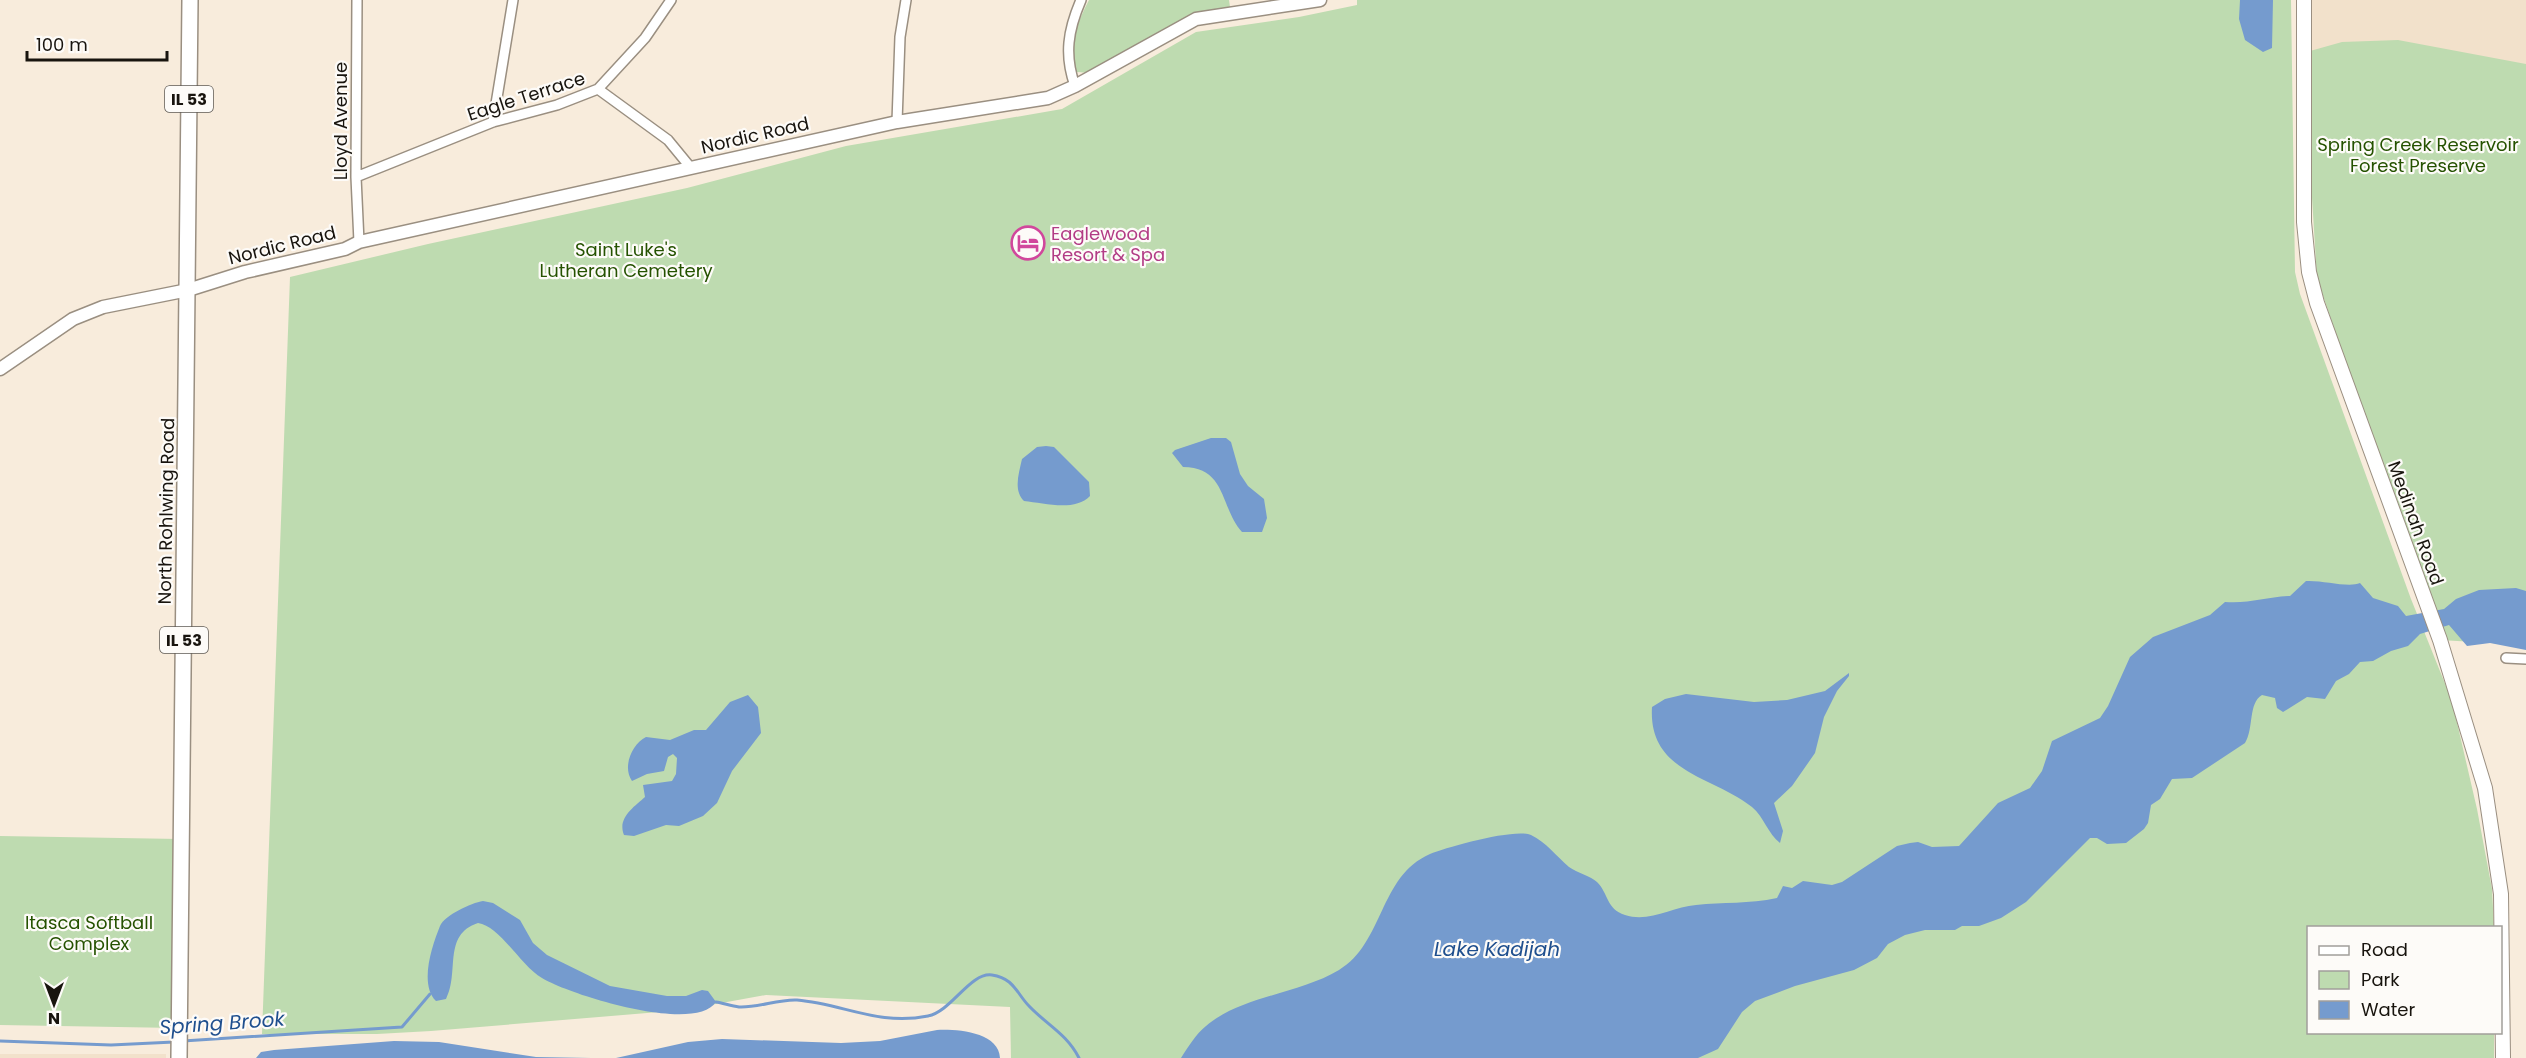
<svg xmlns="http://www.w3.org/2000/svg" width="2526" height="1058" viewBox="0 0 2526 1058" font-family="Poppins,sans-serif">
  <style>
    .built { fill: #f2e1cb }
    .green { fill: #bedbb0 }
    .water { fill: #759bce }
    .lines { fill: none; stroke-linecap: round; stroke-linejoin: round }
    .stream { stroke: #759bce; stroke-width: 3 }
    .minor-casing { stroke: #9a8f81; stroke-width: 12 }
    .tertiary-casing { stroke: #9a8f81; stroke-width: 15 }
    .secondary-casing { stroke: #9a8f81; stroke-width: 16 }
    .primary-casing { stroke: #9a8f81; stroke-width: 18 }
    .minor { stroke: #fff; stroke-width: 9 }
    .tertiary { stroke: #fff; stroke-width: 12 }
    .secondary { stroke: #fff; stroke-width: 14 }
    .primary { stroke: #fff; stroke-width: 15 }
    .labels { text-anchor: middle; dominant-baseline: central; stroke-width: 4.5; stroke-linejoin: round; paint-order: stroke }
    .shield { fill: #fdfbf8; stroke: #5d5954; stroke-width: 1.5 }
    .shield-label { font-size: 16px; font-weight: bold; fill: #18140e }
    .street-label { font-size: 18px; fill: #18140e; stroke: #fdfbf8 }
    .park-label { font-size: 18px; fill: #255200; stroke: #fdfbf8 }
    .hotel-label { font-size: 18px; fill: #b23c85; stroke: #fdfbf8; text-anchor: start }
    .water-label { font-size: 20px; font-style: italic; fill: #1f4f8e; stroke: #fdfbf8 }
  </style>
  <rect width="100%" height="100%" fill="#f8ecdc"/>
  <path class="built" d="M2310 0H2526V64L2309 51Z
    M0 1054H166V1058H0Z"/>
  <path class="green" d="M1089 0H1229L1230 7 1197 13 1180 20 1090 73 1077 72C1062 57 1080 17 1089 0Z
    M1357 0H2291L2295 272 2300 294 2411 599 2452 701 2477 809 2492 889 2494 927 2308 928V1032L2494 1033V1058H1011L1010 1007 766 995 683 1010 431 1031 377 1034H262L290 277 428 244 687 188 846 146 1062 109 1196 32 1299 17 1357 5Z
    M2398 40 2526 64V645L2440 640 2317 278 2303 53 2342 42Z
    M0 836 180 839 177 1028 0 1025Z"/>
  <path class="water" d="M2240 0H2273L2272 48 2263 52 2245 40 2239 19Z
    M1211 438H1226L1231 442 1240 474 1248 486 1264 499 1267 518 1262 532H1242C1220 508 1227 467 1183 467L1172 453 1175 450Z
    M1046 446 1054 447 1089 482 1090 496C1075 512 1044 503 1024 501 1013 490 1019 473 1022 459L1037 447Z
    M2306 581C2323 580 2348 588 2360 583L2373 598 2398 606 2406 616 2444 609 2456 599 2479 590 2516 588 2526 591V650L2490 643 2467 646 2449 625 2420 634 2408 646 2391 651 2373 661 2360 662 2349 674 2336 681 2325 699 2307 697 2283 712 2277 708 2275 698 2262 695C2248 703 2254 729 2245 743L2192 778 2172 779 2160 799 2151 805 2148 823 2144 829 2126 843 2107 844 2097 838H2090L2026 902 2001 918 1979 926H1962L1955 930H1925L1905 935 1888 944 1877 958 1854 970 1795 986 1755 1001 1742 1012 1718 1049 1698 1058H1181C1188 1047 1196 1034 1206 1026 1241 996 1299 994 1339 970 1384 943 1379 876 1430 854 1447 847 1515 828 1531 835 1546 842 1556 856 1569 867 1577 873 1591 876 1597 882 1609 894 1606 909 1625 915 1649 923 1672 907 1696 905 1723 902 1749 904 1777 898L1783 886 1792 888 1803 881 1832 885 1842 882 1897 846 1910 843 1918 842 1932 847 1959 846 1998 803 2030 788 2042 771 2052 741 2100 718 2108 706 2130 657 2153 637 2210 615 2225 602C2248 604 2267 597 2290 596Z
    M1849 673V676L1837 691 1824 717 1815 753 1792 786 1774 803 1783 831 1780 843C1768 834 1764 817 1752 807 1713 776 1648 773 1652 707L1665 699 1686 694 1754 702 1787 700 1825 691Z
    M748 695 758 707 761 733 732 771 717 803 703 816 679 826 666 825 634 836 624 835C617 818 634 807 645 797L643 785 672 781 676 774 677 758 673 754 668 757 664 771 647 774 632 781C622 767 632 744 646 737L670 740 694 730H706L730 702Z
    M483 901 493 903 520 920 533 943 547 955 610 986 667 996H686L702 990 708 991 716 1002C695 1034 570 995 542 978 521 966 500 926 478 923 442 935 460 972 446 999L436 1001C419 984 432 946 440 926 445 915 471 903 483 901Z
    M937 1030C957 1029 999 1032 1000 1058H616L688 1042 722 1039 841 1043 880 1041Z
    M394 1041 439 1042 536 1057 591 1058H256L261 1052 274 1050Z"/>
  <g class="lines">
    <path class="stream" d="M716 1002C723 1003 731 1006 739 1007 758 1008 778 999 797 1000 844 1004 878 1026 928 1016 952 1011 970 972 992 975 1014 978 1017 994 1029 1006 1047 1025 1067 1034 1079 1058
      M0 1041 111 1045 174 1042
      M183 1041 402 1027 430 994"/>
    <g class="minor-casing">
      <path id="minor" d="M357 0 356 177 359 242
        M1075 86C1064 55 1068 30 1081 0
        M598 89 668 140 691 168
        M493 122 513 0
        M897 122 900 37 906 0
        M356 177 493 122 557 105 598 89 645 38 671 0
        M2506 658 2526 659"/>
    </g>
    <g class="tertiary-casing">
      <path id="tertiary" d="M0 369 73 319 103 307 188 290 245 272 345 249 359 242 897 122 1048 98 1075 86 1196 19 1320 0"/>
    </g>
    <g class="secondary-casing">
      <path id="secondary" d="M2304 0V222L2309 272 2317 303 2440 640 2485 788 2501 894 2503 1058"/>
    </g>
    <g class="primary-casing">
      <path id="primary" d="M179 1058 190 0"/>
    </g>
    <use href="#minor" class="minor"/>
    <use href="#tertiary" class="tertiary"/>
    <use href="#secondary" class="secondary"/>
    <use href="#primary" class="primary"/>
  </g>
  <defs>
    <g id="hotel-ring" transform="scale(1.725)"><circle r="9.5" fill="#fdfbf8" stroke="#d1479c" stroke-width="1.5"/><path d="M-6-4.5h1.5V1H6V5H4.5V3h-9V5H-6ZM-4 0a1.8 1.8 0 1 1 3.6 0ZM.5 0V-2.5h3Q6-2.5 6 0Z" fill="#d1479c"/></g>
  </defs>
  <g fill-rule="evenodd">
    <use href="#hotel-ring" x="1028" y="243"/>
  </g>
  <g class="labels">
    <g class="shield">
      <rect x="165" y="86" width="48" height="26" rx="4.5"/>
      <rect x="160" y="627" width="48" height="26" rx="4.5"/>
    </g>
    <g class="shield-label">
      <text x="189" y="99">IL 53</text>
      <text x="184" y="640">IL 53</text>
    </g>
    <g class="street-label">
      <text transform="translate(526 96) rotate(-18)">Eagle Terrace</text>
      <text transform="translate(340 121) rotate(-90)">Lloyd Avenue</text>
      <text transform="translate(755 135) rotate(-13)">Nordic Road</text>
      <text transform="translate(282 245) rotate(-14)">Nordic Road</text>
      <text transform="translate(166 511) rotate(-89)">North Rohlwing Road</text>
      <text transform="translate(2416 523) rotate(70)">Medinah Road</text>
    </g>
    <g class="park-label">
      <text x="2418" y="144">Spring Creek Reservoir<tspan x="2418" dy="21">Forest Preserve</tspan></text>
      <text x="626" y="249">Saint Luke's<tspan x="626" dy="21">Lutheran Cemetery</tspan></text>
      <text x="89" y="922">Itasca Softball<tspan x="89" dy="21">Complex</tspan></text>
    </g>
    <g class="hotel-label">
      <text x="1051" y="233">Eaglewood<tspan x="1051" dy="21">Resort &amp; Spa</tspan></text>
    </g>
    <g class="water-label">
      <text x="1497" y="949">Lake Kadijah</text>
      <text transform="translate(222 1023) rotate(-4)">Spring Brook</text>
    </g>
  </g>
  <rect x="2307" y="926" width="195" height="108" fill="#fdfbf8" stroke="#a19f9a" stroke-width="1.5"/>
  <rect x="2319" y="946" width="30" height="9" fill="#ffffff" stroke="#a19f9a" stroke-width="1.5"/>
  <text x="2361" y="956" font-size="18" fill="#18140e">Road</text>
  <rect x="2319" y="971" width="30" height="18" fill="#bedbb0" stroke="#a19f9a" stroke-width="1.5"/>
  <text x="2361" y="986" font-size="18" fill="#18140e">Park</text>
  <rect x="2319" y="1001" width="30" height="18" fill="#759bce" stroke="#a19f9a" stroke-width="1.5"/>
  <text x="2361" y="1016" font-size="18" fill="#18140e">Water</text>
  <g transform="translate(54 1004) rotate(180)" stroke="#fdfbf8" stroke-width="4.5" paint-order="stroke">
  <path d="M0-4.5L10 22L0 15L-10 22Z" fill="#18140e"/>
  <text y="-9" font-size="16" font-weight="bold" text-anchor="middle" fill="#18140e">N</text>
  </g>
  <path d="M27 51v9h140v-9" fill="none" stroke="#18140e" stroke-width="3"/>
  <text x="36" y="51" font-size="18" fill="#18140e" stroke="#fdfbf8" stroke-width="4.5" paint-order="stroke">100 m</text>
</svg>
